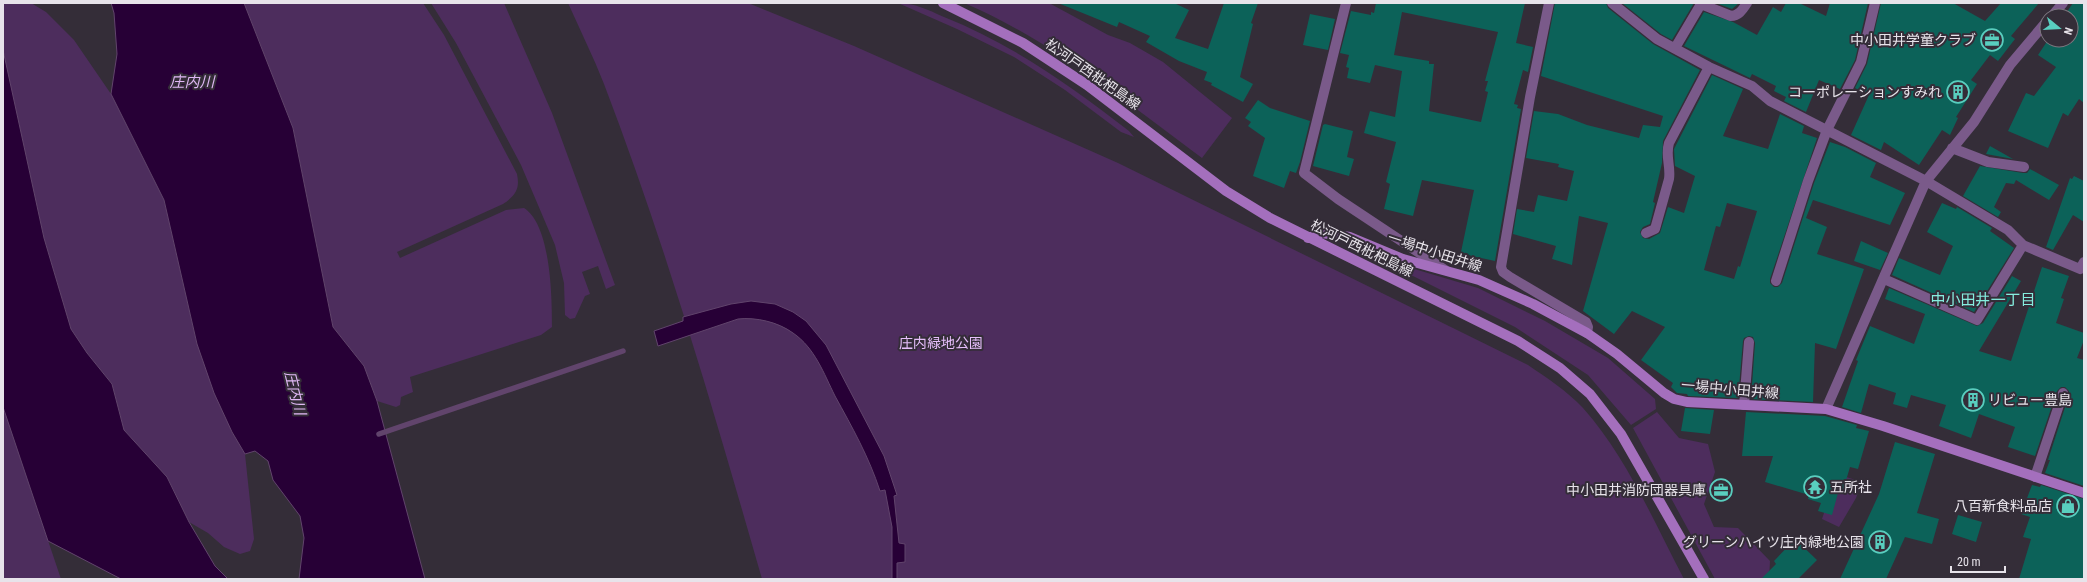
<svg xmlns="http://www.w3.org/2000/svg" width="2087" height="582" viewBox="0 0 2087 582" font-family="'Roboto Condensed','Noto Sans JP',sans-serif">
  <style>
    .green { fill: #4d2d5d }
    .water { fill: #270036; stroke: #61446c }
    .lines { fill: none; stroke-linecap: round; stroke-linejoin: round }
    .stream { stroke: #61446c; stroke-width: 5.5 }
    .building { fill: #0c6259; fill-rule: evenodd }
    .street { stroke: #7a5a8a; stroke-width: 10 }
    .secondary { stroke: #a46fbd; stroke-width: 10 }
    .labels { text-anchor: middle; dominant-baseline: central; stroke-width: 4; stroke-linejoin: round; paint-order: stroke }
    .poi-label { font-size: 14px; fill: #e7e3ea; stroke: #342d38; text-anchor: end }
    .street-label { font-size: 14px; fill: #e7e3ea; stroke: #342d38 }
    .park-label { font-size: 14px; fill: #e6befb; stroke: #342d38 }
    .water-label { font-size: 15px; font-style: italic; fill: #dfb7f4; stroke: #342d38 }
    .neighbourhood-label { font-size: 15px; fill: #85edde; stroke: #342d38 }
  </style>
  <rect width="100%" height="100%" fill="#342d38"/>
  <path class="green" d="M3 3H31L46 12 74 40 111 94 164 200 197 344 232 432 245 454 254 539 250 551 240 554 224 547 208 533 189 522 167 477 124 430 112 384 87 353 71 329 44 238 3 51Z
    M244 3H423L444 35 517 174C520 189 516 195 503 204L397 252 400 258 506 210 524 208C551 225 552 297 552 327L541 335 410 377 413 392 401 397 400 405 396 407 377 401 364 366 333 327 293 128Z
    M431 3H504L552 113 615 285 606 289 598 266 582 272 590 294 585 296 575 318 570 319 565 315 564 283 555 245 521 165 456 43Z
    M568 3H748L854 46 1118 163 1528 365C1547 378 1567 391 1583 408 1626 456 1654 522 1684 579H762C714 412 666 246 604 84 593 56 580 30 568 3Z
    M898 3C915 3 928 10 944 17 1012 44 1071 86 1129 131L1134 137 1121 132 1065 90 1014 57 957 29Z
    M964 3H1049L1108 35 1130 43 1163 62 1232 118 1202 158C1126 102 1051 40 964 3Z
    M1411 268 1478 288 1545 321 1608 358 1655 399 1656 409 1631 425 1588 375 1515 327 1409 274Z
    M3 407 61 579H3Z
    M1657 412 1679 438 1708 444 1715 472 1704 504 1714 527 1738 528 1770 561 1769 579H1715L1633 428Z
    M1837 474 1862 482 1856 498 1839 527 1822 519Z"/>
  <path class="water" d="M111 3H244L293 128 333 327 364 366 377 401 425 579H299L304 538 300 516 273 480 268 461 255 451 245 454 232 432 214 393 197 344 164 200 111 94 117 54 114 13Z
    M3 50 44 238 71 329 87 353 112 384 124 430 167 477 189 522 215 566 228 579H121L48 541 3 407Z
    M751 301 775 304 793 312 806 321 826 345 884 456 897 495 894 496 899 543 905 544V562L897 563V579H892V527L885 490 880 491C869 457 852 427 835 396 824 374 815 348 793 333 778 322 756 317 738 319L658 346 654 331 683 321V317L731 304Z"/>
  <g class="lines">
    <path class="stream" d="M379 434 623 351"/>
  </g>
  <path class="building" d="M1058 3H1174L1189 10 1175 38 1208 49 1224 3H1258L1251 23 1253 24 1240 77 1253 84 1243 102 1211 85 1212 83 1204 80 1207 72 1179 61 1146 42 1150 36 1119 22 1117 27Z
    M1376 3H1525L1516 43 1533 47 1528 72 1523 70 1514 104 1518 105 1517 108 1521 109 1495 261 1472 256 1461 252 1474 190 1422 180 1413 216 1384 209 1390 184 1386 182 1396 142 1364 133 1370 111 1395 117 1402 71 1375 65 1370 83 1347 78 1349 68 1346 67 1349 55 1340 53 1351 11 1371 15V12L1374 13ZM1402 12 1498 32 1485 81H1488L1485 91 1488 92 1481 122 1429 111 1434 64H1429V61L1394 55Z
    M1555 3H1606L1608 8 1653 44 1700 70 1663 141 1662 163 1653 202 1655 203 1650 224 1643 227 1640 232 1643 238 1649 239 1660 233 1668 207 1684 213 1695 176 1675 166 1674 149 1712 75 1743 89 1723 136 1768 149 1780 114 1804 126 1802 133 1817 138 1770 279V283L1774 287H1778L1782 283 1814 183 1830 142 1845 147 1876 163 1870 177 1905 193 1890 225 1813 200 1806 218 1827 227 1817 254 1864 269 1836 349 1815 343 1813 402 1751 399 1755 343 1753 337 1749 336 1744 338 1743 341 1738 398 1688 396 1687 394 1677 393 1671 387 1673 383 1641 360 1665 327 1632 311 1614 334 1583 311 1608 223 1579 216 1572 265 1552 259 1556 246 1513 234 1517 209 1534 212 1538 195 1567 201 1574 171 1558 167 1559 164 1526 158 1534 111 1558 114 1587 125 1639 138 1643 125 1660 127 1663 116 1541 76ZM1727 203 1757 211 1740 267 1738 266 1734 279 1704 270 1716 226 1720 227Z
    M1622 3H1694L1672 40 1661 34Z
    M1716 3H1739L1732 9Z
    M1786 3H1799L1826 16 1830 3H1868L1855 60 1840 89 1819 80 1806 112 1784 101 1786 97 1774 91 1776 86 1752 74 1750 78 1684 46 1704 12 1733 22 1757 35 1773 7 1781 12Z
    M1881 3H1953L1985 21 2001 3H2039L2011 36 2015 39 1998 61 1990 55 1971 80 1977 84 1956 117 1958 118 1950 135 1942 130 1919 165 1884 142 1881 150 1851 135 1869 95 1855 88 1867 64Z
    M2073 3H2084V103L2079 99 2068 116 2063 113 2048 148 2008 131 2026 93 2034 96 2056 67 2038 55 2048 40H2071V16H2064Z
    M1310 14 1335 19 1328 50 1303 45Z
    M1258 100 1270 108 1310 121 1300 162 1296 173 1290 171 1284 188 1253 176 1265 138 1248 126 1251 122 1245 118Z
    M1325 124 1353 131 1347 157 1354 159 1349 176 1313 166 1323 125Z
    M1990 146 2013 159 1986 154Z
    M1980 166 2023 173H2027L2030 169 2059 185 2049 200 2016 180 2014 184 2006 183 1994 207 2001 212 1998 217 1963 196Z
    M2074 176 2084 181V222L2073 215 2053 250 2046 247 2070 178 2072 179Z
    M1942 203 1956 209 1957 207 1992 228 1990 231 2014 248 1974 312 1892 275 1899 258 1940 275 1953 246 1927 232Z
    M1861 241 1888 253 1880 270 1854 261Z
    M2042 267 2069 276 2061 298 2064 299 2056 323 2084 333V340L2077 358 2084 360V486L2045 473 2050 460H2048L2069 395V391L2065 387H2061L2057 391 2035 456 2008 447 2015 427 1979 414 1971 438 1939 426 1946 405 1911 395 1907 408 1893 404 1896 393 1869 384 1861 413 1842 407 1858 361 1856 360 1870 326 1914 344 1925 314 1885 299 1889 288 1977 326 1983 323 2012 276 2021 281 1979 351 2011 361Z
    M1685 408 1714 410 1710 434 1681 431Z
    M1746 412 1825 416 1857 425 1856 428 1869 431 1858 469 1850 467 1842 494 1838 493 1832 515 1818 511 1821 503 1808 499 1809 495 1765 482 1773 456H1742Z
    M1895 442 1935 454 1917 513 1939 519 1932 544 1905 537 1886 579H1840L1879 494Z
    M2032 485 2040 487 2041 485 2084 499V579H2019L2031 539 2023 537 2030 517 2021 514Z
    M1958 515 1982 522 1976 542 1952 534Z
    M1795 539 1817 560 1798 579H1761L1776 564 1774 561Z"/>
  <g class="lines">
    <path class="street" d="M1346 3 1304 173 1338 199 1445 270
      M1549 3 1530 97 1501 267 1503 272 1510 277 1586 322 1588 327 1587 333
      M1612 3 1657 39 1709 67 1752 86 1770 101 1926 181 2008 230 2023 245 2080 269 2084 262
      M2052 16 2063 3
      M1675 48 1701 4 1731 16C1739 16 1743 9 1747 3
      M1952 148 1988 162 2024 167
      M1646 233 1655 229 1669 179C1671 166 1665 156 1669 143L1709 67
      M1884 279 1977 320 2023 245
      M1776 281 1808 181 1827 130 1861 62 1875 3
      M1744 405 1749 342
      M1826 409 1926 181 1974 122 2010 65 2047 21
      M2035 477 2063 393"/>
    <path class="secondary" d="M943 3 1023 43 1087 85 1226 191 1270 218 1518 341 1560 368 1590 394 1621 434 1704 579
      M1308 238 1322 233 1350 237 1403 259 1479 280 1533 304 1587 333 1617 354 1664 393 1674 399 1687 402 1826 409 1883 426 2084 493"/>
  </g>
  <defs>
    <g id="office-ring" transform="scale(1.15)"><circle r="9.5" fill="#342d38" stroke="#59cebf" stroke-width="1.5"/><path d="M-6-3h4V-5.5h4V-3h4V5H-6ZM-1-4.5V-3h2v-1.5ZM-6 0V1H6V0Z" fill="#59cebf"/></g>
    <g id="building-ring" transform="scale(1.15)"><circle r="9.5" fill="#342d38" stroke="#59cebf" stroke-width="1.5"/><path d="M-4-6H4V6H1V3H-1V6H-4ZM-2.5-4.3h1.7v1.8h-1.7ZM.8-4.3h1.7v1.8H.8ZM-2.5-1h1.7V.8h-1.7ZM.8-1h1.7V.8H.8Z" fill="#59cebf"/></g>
    <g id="temple-ring" transform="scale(1.15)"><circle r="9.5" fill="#342d38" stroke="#59cebf" stroke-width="1.5"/><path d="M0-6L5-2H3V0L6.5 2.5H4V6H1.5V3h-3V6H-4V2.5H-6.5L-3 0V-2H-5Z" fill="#59cebf"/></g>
    <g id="shop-ring" transform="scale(1.15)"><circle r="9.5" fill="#342d38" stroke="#59cebf" stroke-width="1.5"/><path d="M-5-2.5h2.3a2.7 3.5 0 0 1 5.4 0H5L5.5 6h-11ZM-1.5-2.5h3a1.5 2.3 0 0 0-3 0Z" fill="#59cebf"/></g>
  </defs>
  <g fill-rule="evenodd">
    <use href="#office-ring" x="1992" y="40"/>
    <use href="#building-ring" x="1958" y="92"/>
    <use href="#building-ring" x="1973" y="400"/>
    <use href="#temple-ring" x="1815" y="487"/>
    <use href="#office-ring" x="1721" y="490"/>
    <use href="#shop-ring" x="2068" y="506"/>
    <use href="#building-ring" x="1880" y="542"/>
  </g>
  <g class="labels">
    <g class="poi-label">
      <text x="1976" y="40">中小田井学童クラブ</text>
      <text x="1942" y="92">コーポレーションすみれ</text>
      <text x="1988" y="400" text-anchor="start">リビュー豊島</text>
      <text x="1830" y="487" text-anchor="start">五所社</text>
      <text x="1706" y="490">中小田井消防団器具庫</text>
      <text x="2052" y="506">八百新食料品店</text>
      <text x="1864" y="542">グリーンハイツ庄内緑地公園</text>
    </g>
    <g class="street-label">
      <text transform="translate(1093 74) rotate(35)">松河戸西枇杷島線</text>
      <text transform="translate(1362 248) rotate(26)">松河戸西枇杷島線</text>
      <text transform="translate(1435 252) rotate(18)">一場中小田井線</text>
      <text transform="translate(1730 389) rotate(5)">一場中小田井線</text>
    </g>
    <g class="park-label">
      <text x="941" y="343">庄内緑地公園</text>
    </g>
    <g class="water-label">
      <text x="192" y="82">庄内川</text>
      <text transform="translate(295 393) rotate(76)">庄内川</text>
    </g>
    <g class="neighbourhood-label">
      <text x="1983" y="300">中小田井一丁目</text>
    </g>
  </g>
  <rect width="2087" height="582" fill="none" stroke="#e7e3ea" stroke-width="8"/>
  <g transform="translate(2059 28) rotate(108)"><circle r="19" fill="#342d38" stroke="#7c767f"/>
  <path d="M0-3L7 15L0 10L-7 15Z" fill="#59cebf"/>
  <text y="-6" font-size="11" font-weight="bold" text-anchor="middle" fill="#e7e3ea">N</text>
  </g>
  <path d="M1951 566v6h54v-6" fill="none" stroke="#e7e3ea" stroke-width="2"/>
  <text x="1957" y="566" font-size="12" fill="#e7e3ea" stroke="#342d38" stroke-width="3" paint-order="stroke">20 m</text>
</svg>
